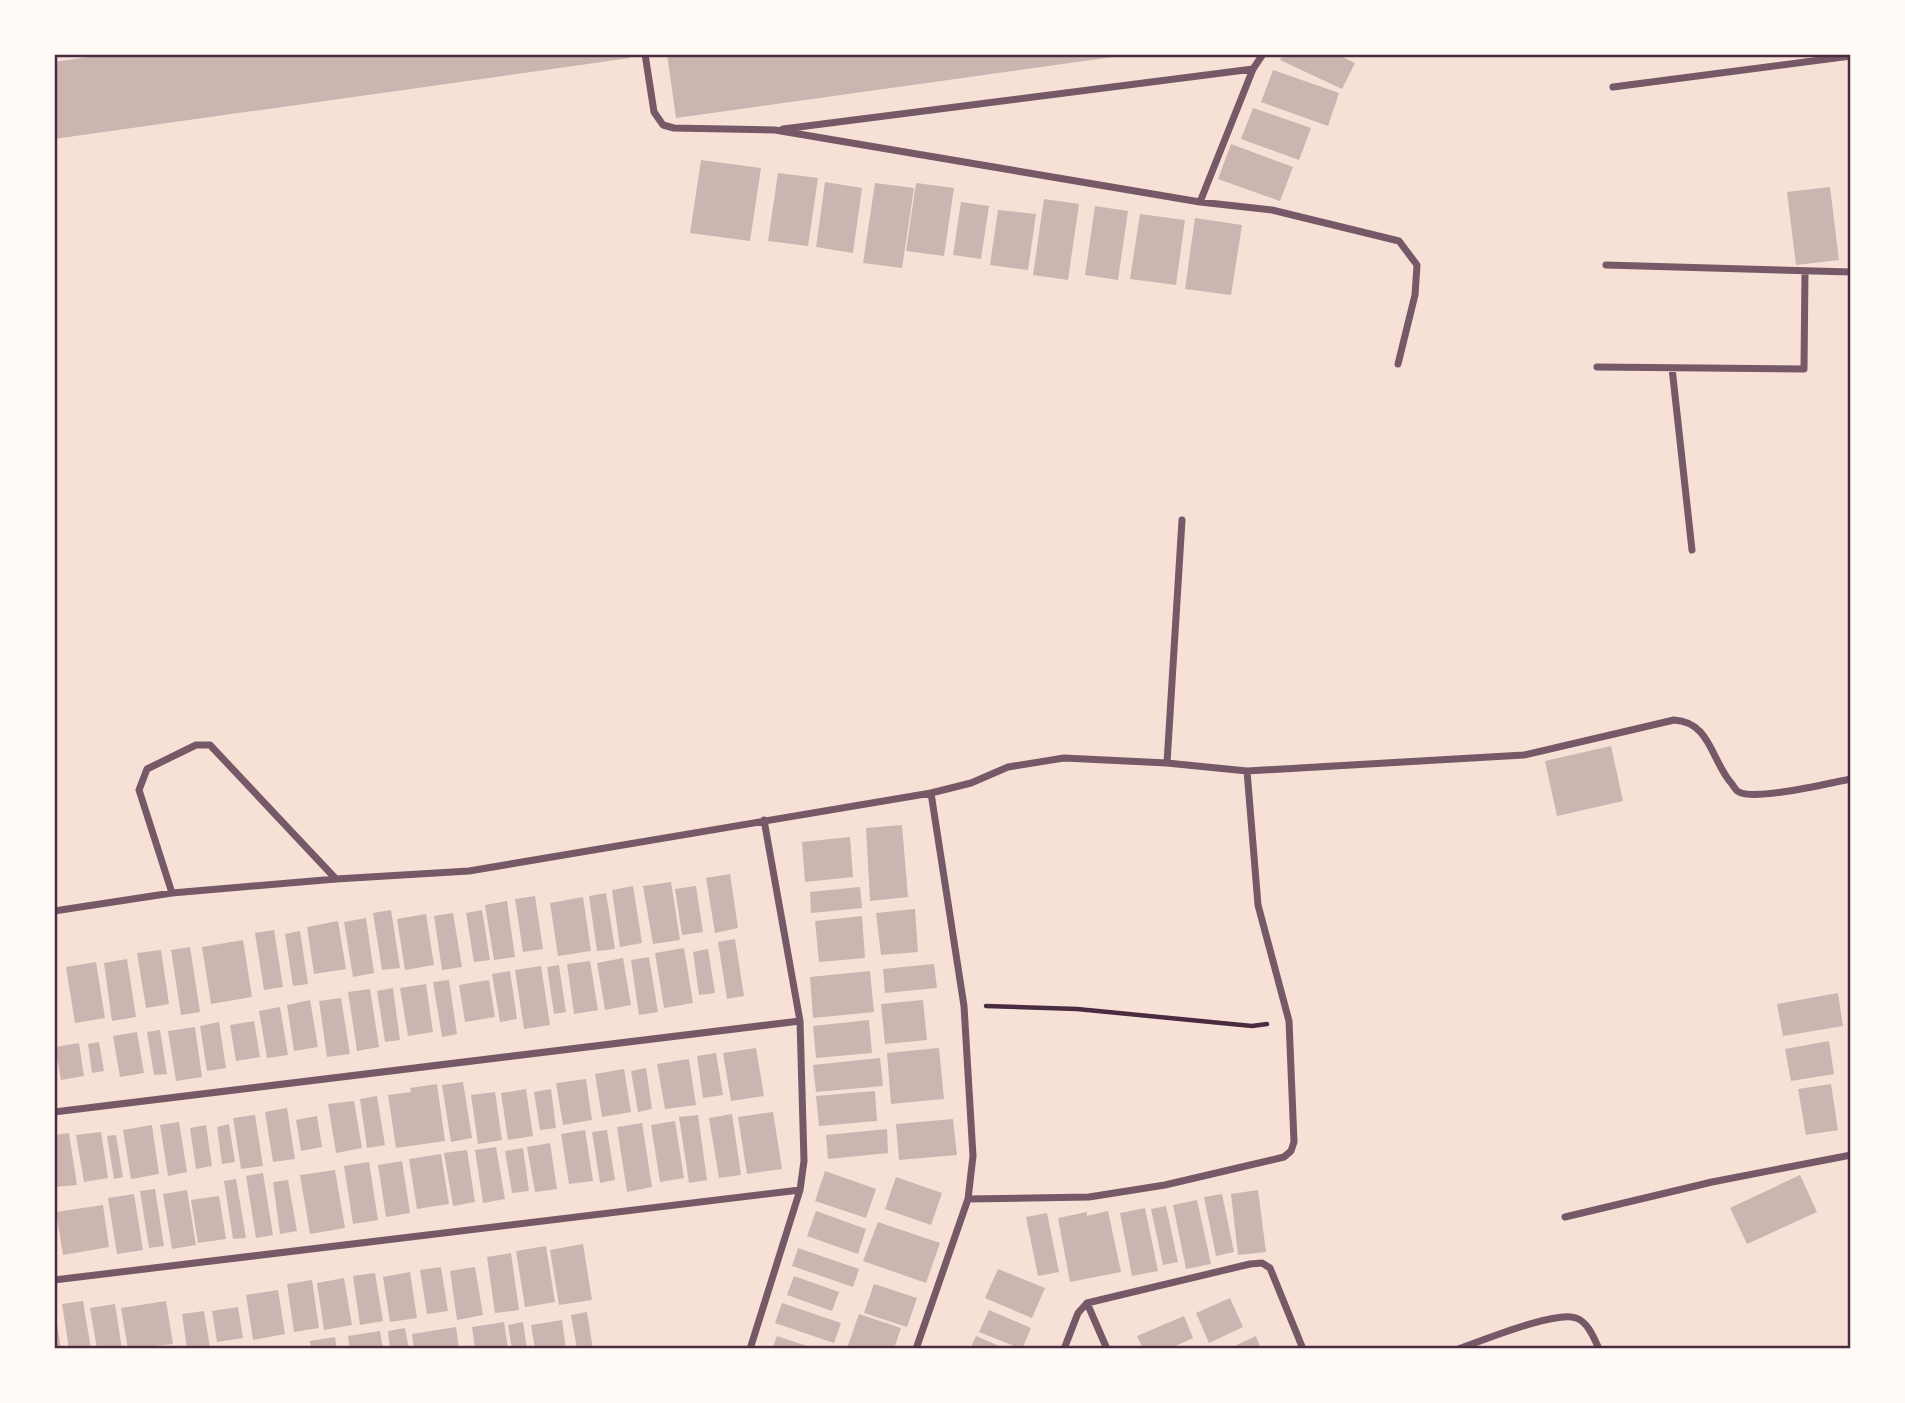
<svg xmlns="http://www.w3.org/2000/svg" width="1905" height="1403" viewBox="0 0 1905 1403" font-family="'Fira Sans',sans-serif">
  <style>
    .building { fill: #ccb4b1 }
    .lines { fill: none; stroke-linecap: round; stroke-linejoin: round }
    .path { stroke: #4a2c40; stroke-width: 4.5 }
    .minor { stroke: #755966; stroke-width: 7 }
    .neatline { fill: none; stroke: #4a2c40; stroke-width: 2.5 }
  </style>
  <rect width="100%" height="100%" fill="#f7e1d7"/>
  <path class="building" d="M110 54H630V58L54 139V62Z
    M667 54H1120V56L676 118Z
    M1283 54H1336L1355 63 1342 89 1280 60Z
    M1273 70 1339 93 1328 126 1261 102Z
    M1253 108 1311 128 1299 160 1241 139Z
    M1231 144 1293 167 1280 201 1218 179Z
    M701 160 761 168 750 241 690 233Z
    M778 173 818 178 808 246 768 241Z
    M825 182 862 188 853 253 816 247Z
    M875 183 914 188 902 268 863 263Z
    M916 183 954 188 944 256 906 251Z
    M1830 187 1839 260 1796 265 1787 192Z
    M1044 199 1079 204 1068 280 1033 275Z
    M961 202 989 206 981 259 953 255Z
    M1095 206 1128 211 1118 280 1085 275Z
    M998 210 1036 214 1028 270 990 265Z
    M1140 214 1185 220 1176 285 1130 279Z
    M1195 218 1242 225 1231 295 1185 289Z
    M1611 746 1623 801 1557 816 1545 761Z
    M902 825 908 897 870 901 866 828Z
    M850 837 853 877 805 882 802 842Z
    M730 874 738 928 715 933 706 878Z
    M671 882 680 940 653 944 643 886Z
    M633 886 642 943 620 947 612 890Z
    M696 886 703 932 682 935 675 889Z
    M860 887 862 908 811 913 810 892Z
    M606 893 615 949 597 951 589 896Z
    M535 896 543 949 523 952 515 899Z
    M583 897 591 951 558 956 550 903Z
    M507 901 515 957 494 960 485 905Z
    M915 909 918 952 881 955 876 913Z
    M391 910 400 968 382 970 373 913Z
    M482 910 490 960 474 962 466 913Z
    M453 913 462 967 442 970 434 916Z
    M426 914 434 965 405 970 397 919Z
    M862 916 865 958 819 962 815 921Z
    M366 918 374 973 353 977 344 922Z
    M338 921 346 969 314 974 307 927Z
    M274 930 283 987 264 990 255 933Z
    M300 931 308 984 293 986 285 934Z
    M735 939 744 996 727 999 718 942Z
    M243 940 252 997 211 1004 202 947Z
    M190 947 200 1012 181 1015 171 950Z
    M684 948 693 1003 664 1008 655 953Z
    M708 949 715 993 699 995 693 952Z
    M161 950 169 1004 146 1008 137 953Z
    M649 957 658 1012 639 1015 631 960Z
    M623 958 631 1005 605 1010 597 963Z
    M127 959 136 1017 112 1021 104 963Z
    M590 961 598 1010 574 1014 567 964Z
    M96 962 105 1018 75 1023 66 967Z
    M934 964 937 988 885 993 883 969Z
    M559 965 566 1012 554 1014 547 967Z
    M541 966 550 1025 524 1029 515 970Z
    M510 971 517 1019 500 1022 492 974Z
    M870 971 874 1012 813 1018 810 977Z
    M449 980 457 1034 442 1037 433 982Z
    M489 980 495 1017 465 1022 459 985Z
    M426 984 433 1032 408 1036 400 988Z
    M393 988 400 1040 385 1042 377 991Z
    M370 989 379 1047 357 1051 348 992Z
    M1838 993 1843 1026 1783 1036 1777 1004Z
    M341 998 350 1054 327 1057 319 1001Z
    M310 1000 318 1047 294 1051 287 1005Z
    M923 1000 927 1040 885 1044 881 1004Z
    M280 1007 288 1055 267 1058 259 1011Z
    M869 1020 872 1053 816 1058 813 1026Z
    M254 1021 260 1057 236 1061 230 1025Z
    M219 1022 226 1068 207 1071 200 1026Z
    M195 1027 202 1077 176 1081 168 1031Z
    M160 1030 167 1074 154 1075 147 1032Z
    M137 1032 144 1073 120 1077 113 1036Z
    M1829 1041 1834 1074 1791 1081 1785 1049Z
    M99 1042 104 1071 92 1073 88 1044Z
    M79 1043 84 1076 61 1080 55 1047Z
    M756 1048 764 1096 731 1101 723 1053Z
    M939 1048 944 1099 891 1104 887 1053Z
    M716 1053 723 1095 703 1098 697 1056Z
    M880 1058 883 1086 816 1092 813 1065Z
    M689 1059 696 1105 665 1109 657 1064Z
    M646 1068 652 1109 638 1112 631 1071Z
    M624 1069 631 1112 602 1117 595 1074Z
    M586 1079 592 1120 563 1125 556 1083Z
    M463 1082 472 1138 451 1142 442 1085Z
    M437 1084 445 1141 396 1148 388 1095 411 1092 410 1088Z
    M1831 1084 1838 1130 1806 1135 1798 1089Z
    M526 1089 533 1136 508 1140 501 1093Z
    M551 1089 556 1128 540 1130 534 1092Z
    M875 1091 877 1121 819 1126 816 1096Z
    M495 1092 502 1140 478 1144 471 1095Z
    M377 1096 385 1145 367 1148 360 1099Z
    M354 1101 362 1148 336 1153 328 1104Z
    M287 1108 295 1159 273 1162 265 1112Z
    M773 1112 782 1169 747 1174 738 1117Z
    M732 1114 741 1175 719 1178 709 1118Z
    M255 1115 263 1166 241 1169 233 1118Z
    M698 1115 707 1180 689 1183 679 1117Z
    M317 1116 322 1147 301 1151 296 1120Z
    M953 1119 957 1155 899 1160 896 1124Z
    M675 1121 684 1178 660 1182 651 1125Z
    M179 1122 187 1172 168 1176 160 1125Z
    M642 1123 652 1187 627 1192 617 1127Z
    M229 1124 235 1162 222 1164 217 1127Z
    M152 1125 159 1174 131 1179 123 1130Z
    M206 1125 212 1166 196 1169 190 1128Z
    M887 1129 888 1153 828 1159 826 1135Z
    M585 1130 593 1181 569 1184 561 1134Z
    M607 1130 615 1180 600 1183 592 1132Z
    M101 1132 108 1178 84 1182 76 1135Z
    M69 1133 77 1185 54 1187V1135Z
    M116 1135 123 1177 114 1179 107 1136Z
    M550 1143 557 1189 535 1192 527 1147Z
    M496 1147 505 1199 483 1203 475 1150Z
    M523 1148 529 1191 512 1193 505 1151Z
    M467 1150 475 1202 453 1206 444 1153Z
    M441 1154 449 1204 417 1209 409 1159Z
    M402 1161 410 1213 386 1217 378 1165Z
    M369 1162 378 1220 353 1224 344 1166Z
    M335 1170 345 1228 310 1234 300 1175Z
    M825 1171 876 1189 866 1218 815 1201Z
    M263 1173 273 1235 256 1238 246 1176Z
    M1800 1175 1817 1212 1747 1244 1730 1208Z
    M896 1177 942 1193 931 1225 885 1209Z
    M236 1179 246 1238 233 1239 224 1181Z
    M288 1180 297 1231 280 1234 273 1182Z
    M155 1189 164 1246 149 1248 140 1191Z
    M187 1190 196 1245 172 1249 163 1194Z
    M1258 1190 1266 1252 1238 1255 1231 1194Z
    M134 1194 143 1250 117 1254 108 1198Z
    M1222 1194 1234 1252 1216 1256 1204 1197Z
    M219 1196 226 1239 198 1243 191 1200Z
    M1197 1200 1211 1264 1186 1269 1173 1205Z
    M103 1205 109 1247 63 1255 56 1212Z
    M1166 1206 1178 1262 1163 1265 1151 1209Z
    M1145 1208 1158 1271 1132 1276 1120 1213Z
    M816 1211 866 1229 858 1254 807 1236Z
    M1108 1211 1121 1272 1070 1282 1058 1218 1087 1212V1216Z
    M1047 1213 1059 1272 1038 1276 1026 1217Z
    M878 1222 940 1243 926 1283 863 1261Z
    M583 1244 592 1300 559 1305 550 1250Z
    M546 1246 555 1302 525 1307 516 1251Z
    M798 1248 859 1269 853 1287 792 1266Z
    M511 1253 519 1310 495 1313 487 1257Z
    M441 1267 448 1311 427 1314 420 1270Z
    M475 1267 483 1315 457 1320 450 1271Z
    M998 1269 1045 1288 1032 1318 985 1298Z
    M410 1272 417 1318 390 1322 383 1277Z
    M375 1273 383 1321 360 1325 353 1276Z
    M794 1276 839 1292 832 1311 787 1295Z
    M344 1278 352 1325 324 1330 317 1283Z
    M312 1280 319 1328 294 1332 287 1284Z
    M874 1284 917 1298 907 1327 864 1313Z
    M278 1290 285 1334 253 1340 246 1295Z
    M1230 1298 1243 1327 1209 1343 1196 1313Z
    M83 1301 91 1349H69L62 1304Z
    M166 1301 173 1344 128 1349 121 1308Z
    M782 1303 841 1323 834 1343 775 1323Z
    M115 1304 122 1349H97L90 1308Z
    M238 1307 243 1338 217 1342 212 1311Z
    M989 1310 1031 1328 1022 1349 979 1332Z
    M204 1311 210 1348 187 1349 182 1314Z
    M587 1312 593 1349H577L571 1315Z
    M859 1314 901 1328 894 1349 847 1348Z
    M1184 1316 1193 1338 1169 1349H1143L1137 1336Z
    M54 1317H56L61 1349H54Z
    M562 1320 566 1349H535L531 1325Z
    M504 1322 508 1349H475L472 1327Z
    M523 1322 527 1349H512L508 1325Z
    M456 1327 459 1349H414L412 1334Z
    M405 1328 409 1349H390L388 1331Z
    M380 1331 383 1349H350L348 1336Z
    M777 1336 813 1348V1349H772Z
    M976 1336 1006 1349H970Z
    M1256 1336 1261 1349H1228Z
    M335 1337 337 1349H311L310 1341Z"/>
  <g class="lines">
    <path class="path" d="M986 1006 1077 1009 1252 1026 1267 1024"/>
    <path class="minor" d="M645 54 654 112 663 125 674 128 775 130 1200 202 1272 210 1399 241 1417 265 1415 295 1398 364
      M1613 87 1851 56
      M783 129 1253 69
      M1200 202 1253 69 1263 54
      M1606 265 1851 272
      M1597 367 1804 369 1805 271
      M1672 368 1692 550
      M1167 763 1182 520
      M172 893 139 790 147 769 196 745H210L336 879
      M54 911 172 893 336 879 469 871 931 793
      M54 1112 800 1021
      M968 1199 1089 1197 1165 1185 1284 1157 1291 1151 1294 1142 1289 1021 1258 905 1247 771
      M1565 1217 1712 1182 1851 1155
      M54 1280 800 1190
      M1087 1303 1107 1349
      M750 1349 800 1190 804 1161 800 1021 764 820
      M916 1349 968 1199 973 1156 964 1006 931 793 971 783 1008 767 1064 758 1167 763 1247 771 1524 755 1674 720C1711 722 1711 761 1732 784 1734 787 1736 791 1739 792 1755 801 1829 783 1851 779
      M1064 1349 1078 1313 1087 1303 1250 1264 1262 1263 1270 1268 1303 1349
      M1458 1349C1482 1341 1556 1310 1576 1318 1588 1322 1594 1338 1599 1349"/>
  </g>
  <rect width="1905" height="1403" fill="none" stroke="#fffaf5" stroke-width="112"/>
  <rect x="56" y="56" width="1793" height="1291" class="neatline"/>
</svg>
